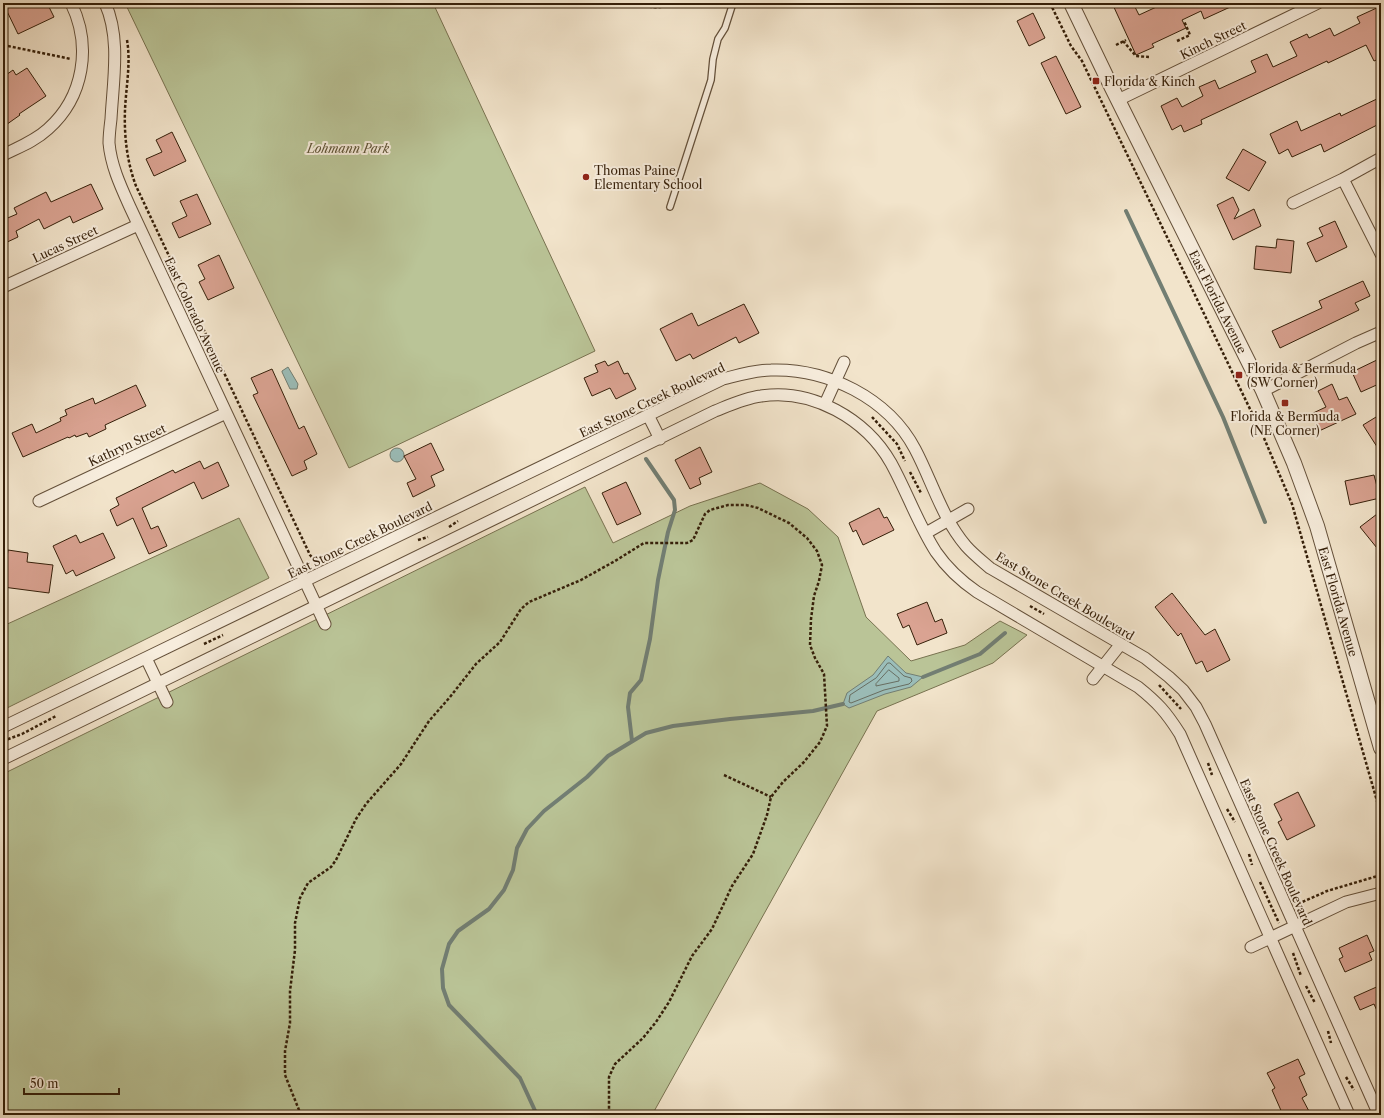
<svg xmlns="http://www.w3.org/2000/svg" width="1384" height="1118" viewBox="0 0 1384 1118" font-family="'Libre Caslon Text',serif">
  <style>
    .green { fill: #bac497; stroke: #787250 }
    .water { fill: #9bbeba; stroke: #727e73 }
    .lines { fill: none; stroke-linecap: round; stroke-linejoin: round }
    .shore { stroke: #686e62; stroke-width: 1 }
    .stream { stroke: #727e73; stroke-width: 4 }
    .building { fill: #daa392; stroke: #351f09 }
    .service-casing { stroke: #64503a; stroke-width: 8 }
    .minor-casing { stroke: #64503a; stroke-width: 13 }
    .tertiary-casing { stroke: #64503a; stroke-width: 16 }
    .path { stroke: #351f09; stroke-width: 2.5; stroke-dasharray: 3 2; stroke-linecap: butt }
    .service { stroke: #f7eddd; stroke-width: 5.5 }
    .minor { stroke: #f7eddd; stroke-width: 11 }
    .tertiary { stroke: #f7eddd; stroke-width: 14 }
    .poi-dot { fill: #8f2418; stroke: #f7eddd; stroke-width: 1.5 }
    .labels { text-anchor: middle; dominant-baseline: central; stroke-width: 4; stroke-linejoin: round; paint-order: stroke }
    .street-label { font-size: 12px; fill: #351f09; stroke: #f7eddd }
    .poi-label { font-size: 12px; fill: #351f09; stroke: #f7eddd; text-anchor: start }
    .park-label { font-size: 12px; font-style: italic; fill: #5d5134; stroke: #f7eddd }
  </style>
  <rect width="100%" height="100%" fill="#f2e4cb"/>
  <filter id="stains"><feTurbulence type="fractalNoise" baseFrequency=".005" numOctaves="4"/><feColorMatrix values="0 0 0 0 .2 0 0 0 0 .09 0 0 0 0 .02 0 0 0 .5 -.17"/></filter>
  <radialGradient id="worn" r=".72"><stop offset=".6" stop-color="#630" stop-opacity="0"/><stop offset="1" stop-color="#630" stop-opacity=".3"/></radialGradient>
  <path class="green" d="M125 3H433L595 351 349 468Z
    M760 483 808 509 838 537 866 617 911 661 965 645 1000 621 1027 635 993 663 877 711 652 1115H3V774L585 487 613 543 690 506Z
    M239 518 269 578 3 710V626Z"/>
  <path class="water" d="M288 367 298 384 297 389H290L282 372V371Z
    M390 455a7 7 0 1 1 14 0a7 7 0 1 1-14 0Z
    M888 656 906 673 923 677 911 687 885 694 849 708 843 704 847 693 873 675Z"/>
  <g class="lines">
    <path class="shore" d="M888 663H890L904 676 911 678 912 681 909 684 884 690 851 703 849 702 850 695 876 678Z
      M889 670 899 678V681L876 686V684Z"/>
    <path class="stream" d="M1126 211 1223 417 1265 522
      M923 677 980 654 1005 633
      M632 741 628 707 630 693 641 680 650 639 658 580 668 532 675 510 674 500 646 459
      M537 1115 520 1078 449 1005 443 988 442 969 449 944 458 931 489 909 504 890 513 870 517 848 527 829 544 811 587 777 608 756 646 733 673 726 730 719 813 711 843 704"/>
  </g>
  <path class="building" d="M3 3H47L54 17 18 34Z
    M1112 3H1133L1139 15 1165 3H1239L1204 19 1201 11 1182 20 1186 28 1152 44 1154 47 1136 55Z
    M1381 6V58L1374 61 1366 45 1328 63 1327 61 1201 120 1202 124 1184 132 1181 125 1172 130 1161 106 1177 98 1182 107 1203 96 1199 87 1215 80 1219 89 1256 72 1251 61 1267 54 1273 67 1297 56 1290 42 1307 34 1309 38 1330 28 1334 36 1360 23 1357 17Z
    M1033 13 1045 38 1029 46 1017 21Z
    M1056 56 1081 107 1066 114 1041 63Z
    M27 68 46 96 19 114 20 115 3 127V77L13 70 16 75Z
    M1381 97V123L1324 152 1321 144 1292 157 1288 149 1279 154 1270 134 1297 121 1301 131 1340 113 1341 116Z
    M172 132 186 161 154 176 146 159 162 152 156 140Z
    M1243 149 1266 162 1249 191 1226 178Z
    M91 184 103 209 73 223 70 216 44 229 39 219 16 231 18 237 3 244V220L17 214 14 208 46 192 51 202Z
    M197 194 211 224 179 238 172 223 187 216 180 201Z
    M1233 197 1239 210 1234 219 1254 209 1261 226 1233 240 1217 205Z
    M1335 221 1347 247 1316 262 1307 243 1323 236 1319 228Z
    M1277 239 1294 241 1291 273 1254 269 1256 246 1276 248Z
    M219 255 234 288 208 300 199 282 205 279 198 265Z
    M1363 281 1370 296 1355 303 1359 310 1280 348 1272 331 1322 308 1319 301Z
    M744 304 759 333 739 343 736 337 693 359 690 354 676 361 660 329 692 313 698 326Z
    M1381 358V383L1361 392 1352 372Z
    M605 361 608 366 618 361 624 374 628 373 636 389 616 399 610 388 592 396 584 378 598 372 595 365Z
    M272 369 299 429 304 426 317 454 304 461 307 469 292 476 253 395 258 393 251 378Z
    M1332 384 1339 400 1347 397 1356 414 1319 431 1311 414 1326 407 1318 391Z
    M136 385 146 406 105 425 106 429 89 437 87 433 76 437 75 435 69 438 68 437 23 457 12 433 32 424 36 433 61 421 60 418 67 415 65 410 93 398 95 404Z
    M1381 414V453L1363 425Z
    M431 443 444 470 431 476 435 486 413 497 407 483 416 479 404 456Z
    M700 447 712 472 699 478 701 484 690 489 675 460Z
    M200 461 204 469 218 462 229 486 202 499 194 482 142 508 151 529 158 526 167 546 149 554 133 518 117 526 110 510 119 505 116 498 173 470 175 473Z
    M1374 475 1380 498 1350 505 1345 481Z
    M626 482 641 514 617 525 602 493Z
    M879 508 884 518 887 517 894 530 863 545 856 530 853 532 849 523Z
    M1381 511V553L1360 527Z
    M103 533 115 558 76 576 73 570 66 574 53 546 76 535 80 543Z
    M8 550 28 553 27 562 53 565 49 593 3 587Z
    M1172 593 1205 635 1215 629 1230 660 1207 672 1202 661 1196 664 1181 633 1178 636 1155 607Z
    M927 602 935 622 942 619 947 633 917 645 909 625 903 628 897 614Z
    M1298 792 1315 826 1287 840 1278 822 1282 820 1274 804Z
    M1367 935 1374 951 1369 953 1372 960 1345 972 1339 959 1343 957 1339 948Z
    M1381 985V1020L1374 1004 1360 1010 1354 997Z
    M1298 1059 1305 1074 1299 1077 1307 1095 1302 1098 1311 1115H1283L1272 1090 1275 1088 1267 1073Z"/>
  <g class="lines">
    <g class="service-casing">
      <path id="service" d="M670 207 711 80 713 59 718 39 725 28 733 3"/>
    </g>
    <g class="minor-casing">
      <path id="minor" d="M105 3C121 38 113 81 111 119 110 127 109 135 109 143 111 166 121 187 130 207L325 624
        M1118 100 1318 3
        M3 155C19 147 35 141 48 129 84 97 92 46 71 3
        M1343 179 1381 254
        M1293 203 1343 179 1381 158
        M3 287 138 225
        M1263 391 1356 343 1381 332
        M825 404 844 362
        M648 415 660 439
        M39 501 226 413
        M926 533 968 509
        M146 658 167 702
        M1093 679 1120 645
        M3 727 290 588 723 379C739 375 755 370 771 370 827 368 888 398 915 449 932 481 942 518 966 546 973 554 982 561 990 568L1145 658 1169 677 1183 690 1196 707 1205 724 1379 1115
        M3 759 715 411C730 405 745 398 761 396 812 388 866 419 891 463 907 492 918 524 936 552 947 568 961 581 977 592L1138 687C1158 703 1166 712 1180 734L1349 1115
        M1251 947 1346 902 1381 893"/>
    </g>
    <g class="tertiary-casing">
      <g id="tertiary">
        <path id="s1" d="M1071 3 1109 82 1263 391 1294 463 1317 526 1381 748"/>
      </g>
    </g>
    <path class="path" d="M634 3C647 7 660 10 673 3
      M1050 3 1071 46 1082 61 1264 438 1292 504 1381 815
      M127 40C131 63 126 87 125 110 124 136 127 162 136 186L310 555 317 563
      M1123 41 1136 56 1149 57
      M1177 41 1190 35 1184 21
      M3 45 71 59
      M1116 45 1126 40
      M872 417 897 444 905 461
      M910 472 921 493
      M449 527 458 521
      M418 540 428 537
      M1030 606 1044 614
      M204 644 223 635
      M1159 685 1181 709
      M3 741 22 734 56 716
      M1208 763 1212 775
      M724 775 771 797
      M1227 809 1235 822
      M1249 854 1252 865
      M1260 882 1279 923
      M1298 904 1327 891 1381 875
      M1293 953 1301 976
      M1306 986 1315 1003
      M1328 1031 1331 1043
      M1346 1077 1354 1090
      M301 1115 285 1075V1051L290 1023V991L295 950V923L300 898 308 883 331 867 336 860 356 819 366 804 401 764 429 721 450 697 476 664 500 642 521 609 529 602 581 580 615 561 644 543H687L693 540 705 514 710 510 728 505H746L758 508 789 523 807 538 817 551 822 565 819 581 814 596 811 619 810 645 815 658 824 674 827 726 820 742 804 762 783 782 771 797 767 815 753 854 732 886 712 929 692 956 669 1002 656 1022 643 1038 615 1064 609 1077V1115"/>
    <use href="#service" class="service"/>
    <use href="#minor" class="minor"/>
    <use href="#tertiary" class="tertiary"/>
  </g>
  <g class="poi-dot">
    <rect x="1092" y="77" width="8" height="8" rx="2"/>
    <circle cx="586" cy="177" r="4"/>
    <rect x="1235" y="371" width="8" height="8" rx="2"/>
    <rect x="1281" y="399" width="8" height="8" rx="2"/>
  </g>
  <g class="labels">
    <g class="street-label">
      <text transform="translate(1213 40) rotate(-26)">Kinch Street</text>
      <text transform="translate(65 244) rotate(-25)">Lucas Street</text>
      <text stroke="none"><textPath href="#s1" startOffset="333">East Florida Avenue</textPath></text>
      <text transform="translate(195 315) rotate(65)">East Colorado Avenue</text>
      <text transform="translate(652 400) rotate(-25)">East Stone Creek Boulevard</text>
      <text transform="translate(127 445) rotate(-25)">Kathryn Street</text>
      <text transform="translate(360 540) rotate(-26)">East Stone Creek Boulevard</text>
      <text transform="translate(1065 596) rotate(31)">East Stone Creek Boulevard</text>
      <text stroke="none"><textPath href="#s1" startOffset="657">East Florida Avenue</textPath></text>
      <text transform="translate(1276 852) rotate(66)">East Stone Creek Boulevard</text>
    </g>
    <g class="poi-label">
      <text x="1104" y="81">Florida &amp; Kinch</text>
      <text x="594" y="170">Thomas Paine<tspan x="594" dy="14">Elementary School</tspan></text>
      <text x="1247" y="368">Florida &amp; Bermuda<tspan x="1247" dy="14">(SW Corner)</tspan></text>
      <text x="1285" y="416" text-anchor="middle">Florida &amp; Bermuda<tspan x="1285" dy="14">(NE Corner)</tspan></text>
    </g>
    <g class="park-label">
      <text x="348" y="148">Lohmann Park</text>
    </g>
  </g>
  <rect width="1384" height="1118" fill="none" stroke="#f2e4cb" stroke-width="16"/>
  <rect x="4" y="4" width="1376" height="1110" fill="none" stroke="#351f09" stroke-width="2"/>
  <rect x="8" y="8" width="1368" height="1102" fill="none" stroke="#351f09"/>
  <path d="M24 1088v6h95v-6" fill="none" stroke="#351f09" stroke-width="2"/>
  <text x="30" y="1088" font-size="12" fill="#351f09" stroke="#f7eddd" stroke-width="3" paint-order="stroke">50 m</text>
  <rect width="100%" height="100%" filter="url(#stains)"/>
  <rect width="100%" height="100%" fill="url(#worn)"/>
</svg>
